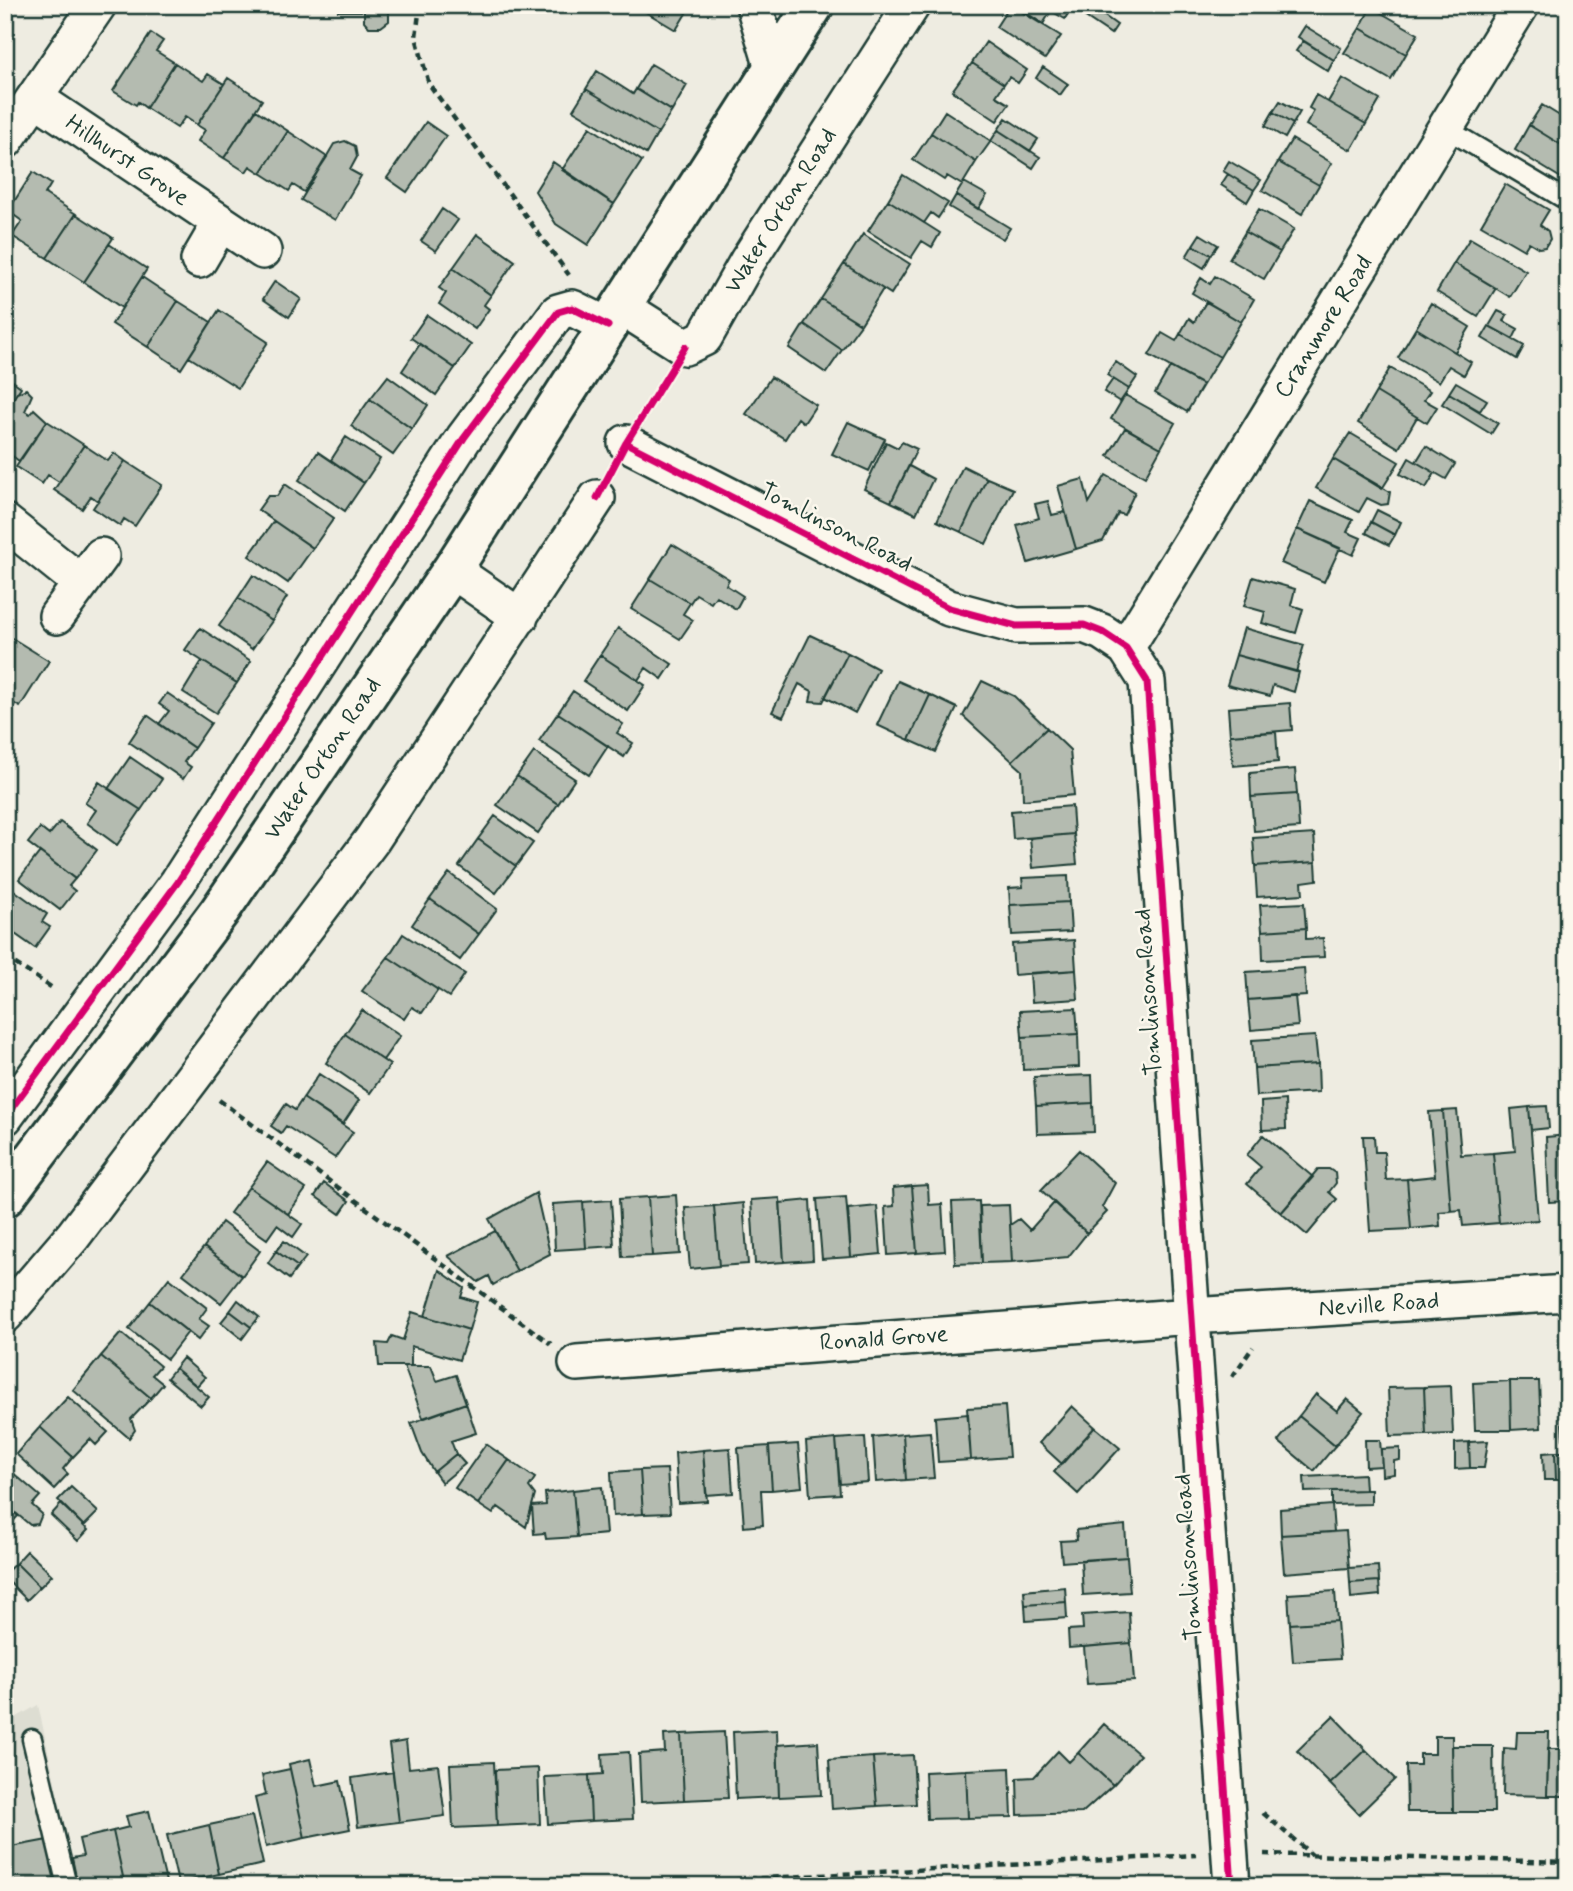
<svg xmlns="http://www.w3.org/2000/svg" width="1573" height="1891" viewBox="0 0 1573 1891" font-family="Mynerve,sans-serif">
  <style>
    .built { fill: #ddddd2 }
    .building { fill: #b4bbb0; stroke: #1f3d34; stroke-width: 2 }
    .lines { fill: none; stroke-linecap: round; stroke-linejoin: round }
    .lane-casing { stroke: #1f3d34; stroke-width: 23 }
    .street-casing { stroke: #1f3d34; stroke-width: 40 }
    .secondary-casing { stroke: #1f3d34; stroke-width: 44 }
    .path { stroke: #1f3d34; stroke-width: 4.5; stroke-dasharray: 7 5; stroke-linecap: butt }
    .lane { stroke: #fbf7ec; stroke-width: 18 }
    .street { stroke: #fbf7ec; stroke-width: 35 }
    .secondary { stroke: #fbf7ec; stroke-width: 38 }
    .cycleway-casing { stroke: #fbf7ec; stroke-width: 11 }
    .cycleway { stroke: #d6006c; stroke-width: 7 }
    .labels { text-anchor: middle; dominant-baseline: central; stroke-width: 5; stroke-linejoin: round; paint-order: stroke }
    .street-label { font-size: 24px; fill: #1f3d34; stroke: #fbf7ec }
  </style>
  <rect width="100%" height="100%" fill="#eeece1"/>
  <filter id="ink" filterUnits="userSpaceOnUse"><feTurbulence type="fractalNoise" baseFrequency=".0143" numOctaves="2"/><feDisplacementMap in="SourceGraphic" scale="14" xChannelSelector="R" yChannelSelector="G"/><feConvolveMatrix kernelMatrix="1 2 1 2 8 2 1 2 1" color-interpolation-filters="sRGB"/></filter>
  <g filter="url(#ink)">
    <path class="built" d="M38 1705 78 1886H5V1724Z"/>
    <path class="building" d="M338 5H401L389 7V21L381 27H369L364 21V11H338Z
      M634 5H691L676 30Z
      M1010 5 1061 36 1045 59 996 27Z
      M1015 5H1067L1071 8 1065 19 1051 11 1043 24Z
      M1083 5H1089L1117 25 1111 34 1078 12Z
      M1371 7 1418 34 1406 54 1360 28Z
      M1305 26 1341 48 1334 60 1298 37Z
      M1360 28 1406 54 1391 80 1344 53Z
      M151 33 163 41 156 51 175 63 146 108 138 102 136 105 113 91Z
      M1303 41 1334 60 1328 71 1296 51Z
      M986 42 1027 70 1018 83 1009 77 1004 84 972 63Z
      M175 63 203 81 208 74 224 84 197 125 185 117 177 128 146 108Z
      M972 63 1004 84 996 96 1009 104 997 121 952 91Z
      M651 64 687 85 672 111 636 89Z
      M1043 67 1068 84 1060 95 1036 78Z
      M597 71 633 94 636 89 672 111 658 133 586 89Z
      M228 78 262 100 224 158 198 141 205 130 197 125Z
      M1342 78 1380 100 1366 124 1328 102Z
      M586 89 658 133 646 154 573 110Z
      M1316 95 1366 124 1351 150 1306 125 1314 111 1309 108Z
      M1280 101 1300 112 1293 124 1273 112Z
      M1542 105 1568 121V149L1529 125Z
      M256 110 288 131 261 173 250 166 246 172 224 158Z
      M945 111 991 141 976 162 931 133Z
      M1273 112 1293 124 1285 138 1265 126Z
      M1006 118 1038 139 1030 151 998 130Z
      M426 122 446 136 407 192 387 178Z
      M1529 125 1568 149V168L1561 178 1515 150Z
      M590 127 642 161 614 204 562 170Z
      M998 130 1040 157 1033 168 991 141Z
      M288 131 327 157 304 192 293 185 289 191 261 173Z
      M931 133 976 162 962 185 947 176 944 180 913 160Z
      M1292 139 1332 163 1319 185 1278 162Z
      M345 141 355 146 357 157 350 170 361 176 335 220 301 200 334 144Z
      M1229 161 1261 180 1254 190 1223 171Z
      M553 162 614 204 588 245 556 224 535 191Z
      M1278 162 1319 185 1302 214 1262 190Z
      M33 172 51 184 45 194 76 214 47 258 12 236 22 221 8 211Z
      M1228 174 1254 190 1247 202 1221 185Z
      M903 175 948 203 938 218 931 213 924 223 888 200Z
      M964 182 987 195 978 209 956 195Z
      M1505 184 1549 210 1540 225 1548 231 1550 239 1545 247 1539 248 1529 242 1524 250 1481 225Z
      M956 195 1010 228 1003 239 949 207Z
      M888 200 940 233 932 247 922 241 911 258 868 231Z
      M442 209 458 220 436 251 421 241Z
      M1259 209 1294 229 1280 252 1245 232Z
      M76 214 113 238 84 282 47 258Z
      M1245 232 1280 252 1264 279 1229 259Z
      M477 234 515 261 491 295 453 268Z
      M863 234 910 264 891 294 844 264Z
      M1200 234 1218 245 1211 255 1193 245Z
      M1470 238 1526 271 1510 297 1454 263Z
      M109 244 147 269 122 308 84 282Z
      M1193 245 1211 255 1204 268 1186 257Z
      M1454 263 1496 288 1478 317 1437 292Z
      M844 264 883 289 861 324 821 299Z
      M453 268 491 295 484 305 489 309 475 329 439 304 446 293 439 288Z
      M1215 276 1254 299 1241 322 1192 293 1201 278 1210 284Z
      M142 277 178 301 148 347 112 324Z
      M275 281 301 299 289 317 263 299Z
      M821 299 861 324 842 350 804 324Z
      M178 301 211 322 181 369 148 347Z
      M1206 302 1241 322 1220 357 1180 334 1189 318 1194 322Z
      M1431 303 1470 327 1455 352 1416 328Z
      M219 310 268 342 238 388 189 357Z
      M1498 311 1507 315 1504 321 1518 329 1513 339 1489 326Z
      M427 315 471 345 455 368 411 338Z
      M804 324 842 350 826 373 789 348Z
      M1489 326 1524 346 1517 359 1482 338Z
      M1416 328 1471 362 1464 375 1449 366 1439 382 1398 358Z
      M1162 333 1176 341 1180 334 1220 357 1203 385 1149 355Z
      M420 344 455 368 436 395 402 371Z
      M1116 362 1137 377 1129 389 1107 375Z
      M1170 367 1203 385 1187 412 1155 393Z
      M1390 368 1430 391 1424 400 1437 407 1427 423 1376 392Z
      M388 376 428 405 412 429 370 399Z
      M7 377 21 387 5 410V379Z
      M771 377 816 405 804 423 798 418 785 439 746 414Z
      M1113 379 1129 389 1120 402 1104 392Z
      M1456 382 1487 400 1480 411 1449 393Z
      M26 389 32 395 25 411 30 414 34 409 47 421 19 461 11 455 5 462V410L17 393Z
      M1376 392 1417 417 1399 448 1358 423Z
      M1449 393 1498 423 1491 434 1442 404Z
      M1125 395 1175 423 1161 448 1111 419Z
      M370 399 412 429 393 455 351 426Z
      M47 421 84 445 59 482 48 475 42 484 16 467Z
      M848 422 885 439 869 471 832 454Z
      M1125 428 1161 448 1145 477 1108 456Z
      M1350 433 1399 462 1382 489 1333 459Z
      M346 437 380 459 364 483 331 460Z
      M886 442 898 448 902 442 917 449 891 502 864 489Z
      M84 445 108 461 114 453 125 461 98 501 91 496 82 509 54 490Z
      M1426 446 1455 464 1446 479 1416 462Z
      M318 452 364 483 345 511 299 480Z
      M1409 458 1435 473 1426 488 1400 474Z
      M1333 459 1390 492 1388 504 1381 505 1367 498 1359 512 1316 488Z
      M125 461 162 485 135 526 124 519 120 526 93 508Z
      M909 466 933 479 916 514 891 502Z
      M963 466 987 478 961 532 937 521Z
      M1106 475 1135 492 1124 515 1118 513 1103 541 1076 549 1058 486 1083 479 1089 503Z
      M987 478 1013 489 986 544 961 532Z
      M285 484 334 518 313 548 258 510 268 496H277Z
      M1048 501 1052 515 1065 512 1076 549 1028 563 1017 525 1039 518 1035 504Z
      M1310 501 1353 520 1347 532 1361 538 1353 555 1297 529Z
      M1377 510 1401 522 1395 535 1371 522Z
      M274 521 313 548 288 583 249 556Z
      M1371 522 1395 535 1389 545 1366 533Z
      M1297 529 1340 548 1324 582 1281 563Z
      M672 544 729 579 726 585 743 596 736 609 716 596 711 603 696 594 690 603 650 579Z
      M253 575 287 597 272 621 238 598Z
      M1253 577 1295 589 1291 605 1303 609 1296 633 1262 623 1265 612 1244 606Z
      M650 579 690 603 683 614 693 620 680 639 631 609Z
      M238 598 272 621 252 649 219 626Z
      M200 628 251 661 237 683 185 650Z
      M618 628 672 664 662 679 646 668 638 680 600 655Z
      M1244 628 1304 645 1296 672 1236 655Z
      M7 635 49 661 20 707 5 698Z
      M810 635 848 653 823 702 810 701 812 691 799 684 783 717 772 712Z
      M848 653 878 669 855 713 825 697Z
      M600 655 645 685 628 711 583 681Z
      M1236 655 1299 672 1294 692 1273 685 1270 696 1227 685Z
      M202 661 237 683 216 713 183 692Z
      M898 681 930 695 909 740 877 725Z
      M982 681 1014 696 1047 728 1012 761 963 716Z
      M573 691 623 724 617 733 633 743 624 757 558 713Z
      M167 693 211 723 194 748 159 724 169 711 159 704Z
      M930 695 957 708 936 752 909 740Z
      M1290 703 1292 730 1230 735 1228 708Z
      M558 713 608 746 589 775 539 741Z
      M147 715 194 748 184 762 191 767 183 779 129 742Z
      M1047 728 1070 750 1074 795 1023 800 1022 770 1012 761Z
      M1276 732 1278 762 1233 766 1230 735Z
      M534 752 575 779 558 804 517 776Z
      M130 757 162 779 141 810 108 789Z
      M1295 769 1297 794 1251 797 1250 773Z
      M517 776 558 804 538 833 497 805Z
      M99 782 141 810 117 845 87 823 96 810 85 803Z
      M1297 794 1299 828 1254 831 1251 797Z
      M1072 806 1074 834 1013 839 1011 811Z
      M495 816 533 843 516 866 478 839Z
      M60 822 97 850 75 879 28 843 40 828 49 835Z
      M1074 834 1077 864 1033 868 1030 838Z
      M1314 834 1316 862 1255 866 1253 838Z
      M478 839 516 866 496 893 459 866Z
      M40 852 75 879 69 886 75 891 60 910 19 879Z
      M1316 862 1317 880 1302 882 1303 894 1257 897 1255 866Z
      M449 873 497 909 479 934 430 899Z
      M1068 876 1069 902 1010 905 1009 888 1023 887 1022 878Z
      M11 888 47 914 42 922 50 927 35 948 5 927V896Z
      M430 899 479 934 460 960 412 925Z
      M1069 902 1071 932 1012 935 1010 905Z
      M1304 903 1306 928 1262 931 1260 905Z
      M1306 928V939L1323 938 1324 957 1263 960 1262 931Z
      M403 934 465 974 449 997 388 957Z
      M1074 940 1076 970 1014 975 1012 944Z
      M388 957 438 990 422 1013 412 1007 404 1019 362 991Z
      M1304 968 1306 996 1248 1000 1246 972Z
      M1076 970 1078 999 1032 1002 1030 973Z
      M1295 996 1298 1026 1251 1030 1248 1000Z
      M1076 1008 1078 1034 1022 1037 1020 1011Z
      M362 1010 400 1036 383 1060 345 1034Z
      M345 1034 390 1065 370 1093 326 1063Z
      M1078 1034 1079 1067 1023 1070 1022 1037Z
      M1315 1036 1318 1064 1254 1068 1252 1040Z
      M1318 1064 1319 1092 1256 1096 1254 1068Z
      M319 1074 359 1100 343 1124 303 1098Z
      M1092 1075 1093 1103 1036 1106 1034 1077Z
      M303 1098 353 1132 335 1158 286 1126 281 1133 271 1126 286 1104 295 1110Z
      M1285 1100 1286 1129 1262 1130 1261 1102Z
      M1093 1103 1094 1132 1037 1134 1036 1106Z
      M1547 1106 1549 1128 1531 1130 1529 1107Z
      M1529 1107 1538 1220 1499 1223 1493 1153 1515 1151 1511 1109Z
      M1457 1110 1461 1155 1493 1153 1499 1223 1463 1226 1461 1210 1451 1211 1443 1111Z
      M1443 1111 1451 1211 1439 1212 1440 1226 1411 1229 1407 1179 1435 1176 1429 1112Z
      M1263 1135 1313 1177 1281 1213 1247 1184 1261 1167 1247 1155Z
      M1568 1135V1201L1549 1202 1546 1137Z
      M1363 1136H1374L1375 1152H1384L1386 1180 1407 1179 1411 1229 1370 1231Z
      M1079 1150 1115 1183 1102 1207 1107 1212 1087 1233 1041 1190Z
      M267 1162 306 1189 288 1214 249 1187Z
      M1318 1169H1329L1335 1173 1336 1183 1329 1192 1337 1199 1307 1235 1281 1213Z
      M324 1183 349 1201 340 1214 315 1196Z
      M928 1185 929 1205 942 1204 945 1251 917 1253 912 1186Z
      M912 1186 917 1253 888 1255 885 1207 894 1206 893 1188Z
      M249 1187 302 1224 293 1237 277 1225 267 1239 230 1213Z
      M536 1193 550 1254 517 1271 489 1219Z
      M676 1195 680 1254 652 1256 648 1197Z
      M648 1197 652 1256 622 1257 619 1199Z
      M846 1197 851 1257 822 1259 817 1199Z
      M780 1198 784 1262 755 1264 751 1200Z
      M611 1200 614 1246 586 1248 583 1202Z
      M810 1200 813 1260 784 1262 780 1203Z
      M979 1201 982 1263 955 1264 952 1202Z
      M583 1202 586 1248 555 1250 553 1204Z
      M743 1203 748 1264 719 1266 714 1206Z
      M1054 1203 1087 1233 1068 1257 1012 1262 1010 1225 1019 1219 1030 1230Z
      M1009 1205 1012 1262 982 1263 980 1206Z
      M714 1206 719 1266 690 1269 685 1208Z
      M877 1206 881 1254 851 1257 848 1209Z
      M222 1222 260 1251 242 1276 204 1247Z
      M495 1231 517 1271 493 1285 489 1276 478 1282 448 1256Z
      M284 1241 306 1257 298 1267 276 1251Z
      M204 1247 242 1276 221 1303 183 1274Z
      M276 1251 298 1267 289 1279 268 1263Z
      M439 1270 464 1288 461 1297 477 1302 469 1330 425 1316Z
      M169 1278 207 1308 199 1319 209 1326 198 1340 150 1302Z
      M238 1300 259 1317 251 1327 230 1311Z
      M150 1302 188 1332 167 1359 129 1329Z
      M230 1311 251 1327 242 1339 221 1322Z
      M412 1312 469 1330 459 1360 411 1346V1366H379L377 1343 388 1344 392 1336 403 1340Z
      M121 1333 160 1366 152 1375 163 1384 151 1398 101 1356Z
      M101 1356 151 1398 131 1419 135 1430 129 1438 73 1390Z
      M183 1358 205 1377 197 1386 175 1368Z
      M404 1366H431L437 1381 456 1375 466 1403 423 1418Z
      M175 1368 209 1397 201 1406 167 1378Z
      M1510 1381 1511 1430H1475L1473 1383Z
      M1510 1381H1539L1541 1428 1511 1430Z
      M1451 1386 1453 1434 1426 1435 1424 1387Z
      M1424 1387 1426 1435 1390 1436 1388 1388Z
      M1316 1394 1337 1411 1347 1399 1363 1412 1335 1446 1299 1416Z
      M1568 1395V1439H1563L1560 1396Z
      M68 1397 108 1432 96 1445 90 1439 73 1457 40 1427Z
      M466 1403 476 1433 451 1441 456 1454 434 1472 422 1453 411 1423Z
      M1005 1406 1009 1457 971 1460 967 1408Z
      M1072 1406 1095 1427 1062 1464 1039 1443Z
      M968 1414 971 1460 938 1462 935 1417Z
      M1299 1416 1335 1446 1314 1471 1278 1441Z
      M40 1427 73 1457 63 1469 68 1474 54 1489 16 1454Z
      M1095 1427 1120 1448 1078 1494 1054 1472Z
      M930 1432 934 1478 906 1480 903 1434Z
      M903 1434 906 1480 876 1482 873 1437Z
      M865 1437 868 1482 840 1484 836 1439Z
      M836 1439 840 1494 810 1496 806 1442Z
      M1365 1440H1380L1382 1466 1366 1467Z
      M1488 1441 1484 1468H1470L1469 1442Z
      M1469 1442 1470 1468 1455 1469V1443Z
      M486 1444 509 1460 478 1504 455 1488Z
      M798 1444 802 1487 772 1490 769 1446Z
      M769 1446 772 1490H761L763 1525 744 1527 738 1448Z
      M730 1448 733 1493 706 1495 703 1450Z
      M1400 1448V1460L1394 1461V1474L1382 1476 1381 1449Z
      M703 1450 707 1501 678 1503 675 1453Z
      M1555 1452 1556 1480H1544L1543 1453Z
      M1555 1452H1568V1480H1556Z
      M456 1454 465 1464 442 1483 434 1472Z
      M509 1460 535 1478 529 1487 535 1495 526 1527 498 1507 493 1514 478 1504Z
      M5 1466 40 1496 32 1505 42 1514 38 1524 30 1525 5 1504Z
      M667 1469 670 1513 643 1514 640 1470Z
      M640 1470 643 1514 613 1516 611 1472Z
      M1364 1474 1365 1490 1305 1492 1304 1477Z
      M71 1487 98 1512 84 1526 58 1500Z
      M602 1487 606 1534 577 1537 573 1490Z
      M573 1490 577 1537 546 1539 545 1533 534 1534 532 1506 546 1505 545 1493Z
      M1365 1490H1371V1504L1332 1505V1491Z
      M5 1504 18 1516 5 1530Z
      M61 1504 88 1530 78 1541 51 1515Z
      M1332 1505 1334 1532 1281 1535 1280 1509Z
      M1125 1525 1127 1557 1062 1562 1060 1541 1077 1540 1076 1530Z
      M1346 1531 1349 1568 1284 1573 1281 1535Z
      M27 1551 52 1575 40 1587 16 1563Z
      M1127 1557 1130 1592 1083 1595 1081 1560Z
      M16 1563 40 1587 27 1600 5 1578V1573Z
      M1378 1566 1379 1581 1350 1583 1349 1568Z
      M1379 1581 1380 1595 1351 1598 1350 1583Z
      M1065 1587 1066 1602 1025 1605 1024 1591Z
      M1335 1591 1337 1621 1290 1624 1288 1594Z
      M1066 1602 1067 1618 1026 1621 1025 1605Z
      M1129 1612 1131 1643 1069 1648 1068 1630 1083 1629 1082 1615Z
      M1337 1621 1340 1659 1293 1662 1290 1624Z
      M1131 1643 1134 1681 1087 1684 1084 1647Z
      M1333 1716 1366 1750 1330 1784 1297 1751Z
      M1104 1724 1140 1755 1113 1785 1078 1753Z
      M777 1730 779 1797 736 1799 733 1732Z
      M724 1732 728 1798 684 1800 681 1734Z
      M1517 1732H1549L1547 1796 1503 1795 1504 1748 1516 1749Z
      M681 1734 684 1800 641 1802 639 1754 665 1752 664 1735Z
      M1435 1736H1452L1453 1812H1407L1406 1765H1420V1754H1435Z
      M406 1741 409 1768 438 1765 445 1816 399 1822 389 1744Z
      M818 1742 821 1795 779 1797 777 1745Z
      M1452 1746H1493L1494 1812H1453Z
      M1548 1749H1568V1796H1547Z
      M1366 1750 1395 1779 1359 1814 1330 1784Z
      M1058 1751 1069 1762 1078 1753 1113 1785 1082 1813 1018 1815 1017 1778 1034 1777Z
      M629 1752 633 1819 591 1821 589 1775 603 1774 602 1754Z
      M913 1755 916 1804 877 1806 873 1757Z
      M873 1757 877 1806 832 1809 829 1760Z
      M310 1759 316 1786 340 1781 350 1829 305 1838 289 1764Z
      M494 1762 497 1826 453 1828 450 1764Z
      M538 1768 540 1824 497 1826 495 1770Z
      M1010 1768 1012 1817 968 1818 966 1770Z
      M290 1769 305 1838 266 1847 255 1798 266 1795 262 1775Z
      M966 1770 968 1818 927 1819 925 1772Z
      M393 1772 399 1822 358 1827 352 1778Z
      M589 1775 591 1821 548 1824 545 1777Z
      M149 1811 167 1886H125L113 1831 129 1827 126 1816Z
      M252 1816 263 1864 219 1874 209 1825Z
      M209 1825 219 1874 178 1883 167 1835Z
      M113 1831 125 1886H78L72 1858 83 1856 79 1839Z
      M53 1839 62 1886H5V1848Z"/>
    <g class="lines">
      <g class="lane-casing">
        <path id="lane" d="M1445 128 1568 201
          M32 1739 67 1886"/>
      </g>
      <g class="street-casing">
        <path id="street" d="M754 5 773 68
          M35 98 263 251
          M5 141 98 5
          M199 260 220 224
          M622 307 685 347 704 338 747 262 912 5
          M626 443 949 608 1016 626 1084 625 1102 632 1126 648 1147 681 1232 1886
          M5 522 81 583
          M452 570 520 617
          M57 616 101 556
          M1126 648 1521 5
          M5 1117 178 882 464 438 558 312 572 308 608 326
          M5 1315 73 1236 372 840 597 498
          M577 1363 1191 1316 1568 1293"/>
      </g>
      <g class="secondary-casing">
        <path id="secondary" d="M5 1197 219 912 452 570 814 5"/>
      </g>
      <path class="path" d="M420 5 416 37 429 84 569 275
        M5 957 54 989
        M219 1100 551 1344
        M1232 1377 1253 1347
        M1263 1813 1312 1855
        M1264 1854 1568 1862
        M616 1886 1196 1855"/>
      <use href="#lane" class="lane"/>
      <use href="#street" class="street"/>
      <use href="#secondary" class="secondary"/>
      <g class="cycleway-casing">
        <path id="cycleway" d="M626 443 949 608 1016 626 1084 625 1102 632 1126 648 1147 681 1232 1886
          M597 498 626 443 685 347
          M5 1117 178 882 464 438 558 312 572 308 608 326"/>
      </g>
      <use href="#cycleway" class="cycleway"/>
    </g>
  </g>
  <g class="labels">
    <g class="street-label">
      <text transform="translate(127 161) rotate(34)">Hillhurst Grove</text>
      <text transform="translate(781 211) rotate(-58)">Water Orton Road</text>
      <text transform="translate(1324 327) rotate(-58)">Cranmore Road</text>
      <text transform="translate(836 528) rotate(27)">Tomlinson Road</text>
      <text transform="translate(323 759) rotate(-56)">Water Orton Road</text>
      <text transform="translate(1149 992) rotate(-94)">Tomlinson Road</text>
      <text transform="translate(1379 1305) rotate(-4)">Neville Road</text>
      <text transform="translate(884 1339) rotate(-4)">Ronald Grove</text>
      <text transform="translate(1189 1557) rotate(-94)">Tomlinson Road</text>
    </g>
  </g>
  <rect width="1573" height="1891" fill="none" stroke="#fbf7ec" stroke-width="28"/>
  <rect x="14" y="14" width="1545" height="1863" fill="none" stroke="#1f3d34" stroke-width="2.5" filter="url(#ink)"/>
</svg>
